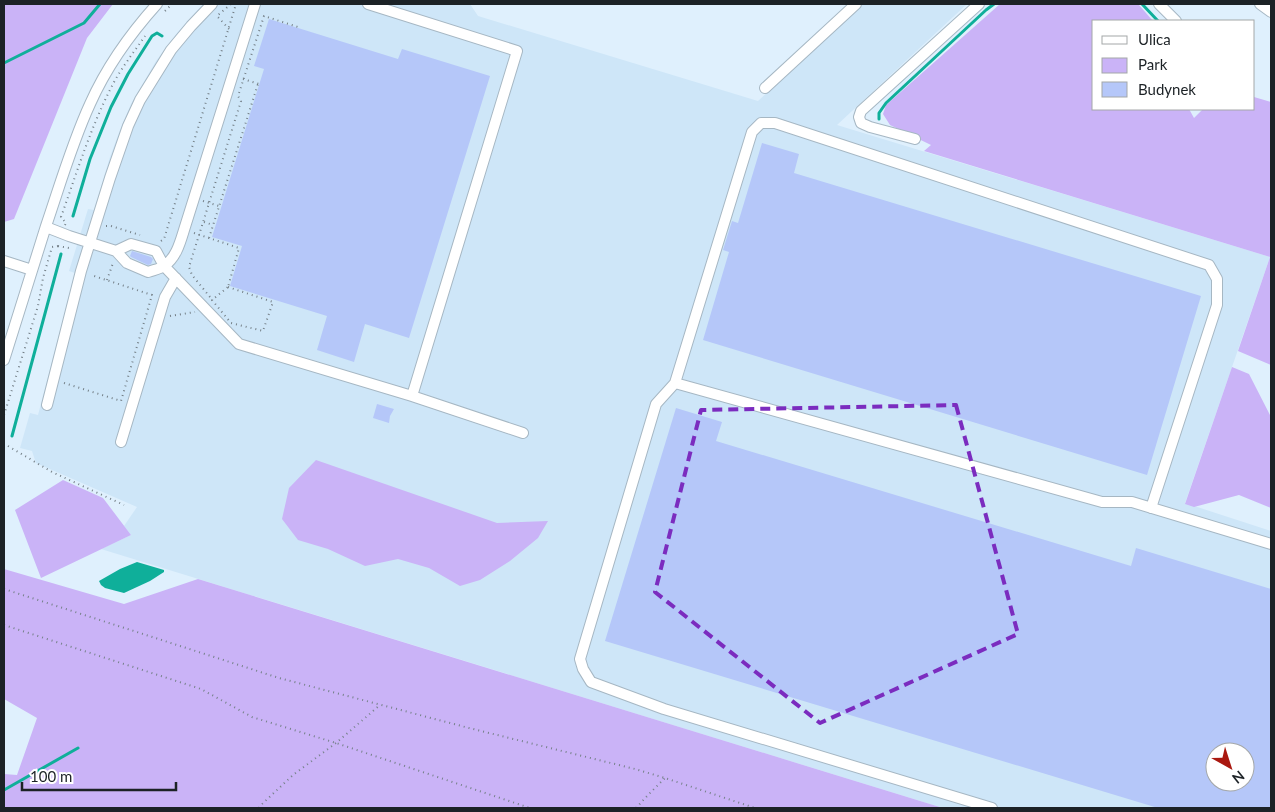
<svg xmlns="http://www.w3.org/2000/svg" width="1275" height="812" viewBox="0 0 1275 812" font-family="Lato,sans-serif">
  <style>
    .built { fill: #cee6f8; fill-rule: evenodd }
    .green { fill: #cab3f7 }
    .water { fill: #0faf9a }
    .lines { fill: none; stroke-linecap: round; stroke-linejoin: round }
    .stream { stroke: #0faf9a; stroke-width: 3 }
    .building { fill: #b5c7f9; fill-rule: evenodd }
    .minor-casing { stroke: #a6b7c3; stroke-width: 12 }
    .path { stroke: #758088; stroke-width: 2; stroke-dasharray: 1 4; stroke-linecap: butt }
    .minor { stroke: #fff; stroke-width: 10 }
    .marked { fill: none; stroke: #7b2cbf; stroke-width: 4; stroke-dasharray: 10 6; stroke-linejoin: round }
  </style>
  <rect width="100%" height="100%" fill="#dff0fd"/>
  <path class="built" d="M203 4H470L478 16 758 101 863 4H967L837 125 1270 257 1185 503 1271 531V808H943L101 549 131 535 124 526 137 507 36 463 32 451 20 448 30 413 38 415 75 273 69 271 88 209 94 210 110 157 120 130 131 104 156 61 177 33ZM1215 752H1245V782H1215Z"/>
  <path class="green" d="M4 4H113L87 38 14 219 4 222Z
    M1000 4H1134L1139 5 1153 21H1094V109H1189L1194 118 1203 109H1254V97L1271 102V365L1238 351 1270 257 924 151 931 145 890 125 883 114 886 105Z
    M1232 367 1249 374 1271 417V508L1239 495 1194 507 1185 504Z
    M316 460 497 523 548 521 538 538 510 561 480 580 460 586 429 568 398 559 365 566 328 549 298 540 282 519 289 488Z
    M63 480 103 498 131 535 41 578 15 510Z
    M4 569 124 604 198 579 943 808H4V774L17 775 37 718 4 699Z"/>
  <path class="water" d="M137 562 164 570V572L150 581 124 593 105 588 101 585 99 581 120 569Z"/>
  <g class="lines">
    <path class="stream" d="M1142 4 1158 21
      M4 63 84 23 100 4
      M879 119V113L886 103 986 10 994 4
      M73 216 90 159 111 107 128 74 152 36 157 33 162 36
      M12 436 61 254
      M4 790 78 748"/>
  </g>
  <path class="building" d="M269 19 398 59 402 49 490 76 409 338 365 324 354 362 317 350 327 316 230 286 242 246 212 237 264 69 254 66Z
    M762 143 799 154 794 173 1201 296 1147 475 703 340 729 252 723 250 732 221 738 223Z
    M132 251 151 257 153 259 151 264 148 265 131 257 130 256Z
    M377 404 394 409 390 416 389 423 373 418Z
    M676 408 722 422 716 441 1131 566 1136 548 1271 589V808H1158L605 641ZM1215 752H1245V782H1215Z"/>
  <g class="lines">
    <g class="minor-casing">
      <path id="minor" d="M368 4 517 51 412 396
        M1159 4 1176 21
        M1260 4 1271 12
        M765 88 856 4
        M915 139 870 127 861 123 859 117 861 111 979 4
        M46 227 69 236 116 251 127 263 148 272C153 270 160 269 164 266 176 258 180 243 184 230L255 4
        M116 251 131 244 156 251 164 266 239 344 412 396 523 433
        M4 261 32 270
        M4 360C18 315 32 271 46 226 60 185 72 143 90 104 106 68 130 34 157 4
        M675 383 1102 502H1132L1271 544
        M47 405 81 271 110 178 128 126 140 100 171 50 191 26 212 4
        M121 442 165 297 176 278
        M992 808 664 709 591 682 583 669 580 659 656 404 675 383 752 132 761 123H775L1209 265 1217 279V305L1151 508"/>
    </g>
    <path class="path" d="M165 11 172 4
      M229 29 217 16 231 4
      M243 79 259 84
      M203 201 222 207
      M204 222 213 225
      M65 225 66 223 61 217C77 172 91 126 113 84 122 67 134 52 145 36
      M106 226H111L140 235
      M194 233 239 248 228 287
      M209 238 258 84
      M161 241 164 239 236 4
      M58 246 69 248
      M107 280 113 263
      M228 287 273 302 263 331 231 323 212 300Z
      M210 297 192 275 189 267 241 101 238 96 264 16 301 28
      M170 316 195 312
      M64 383 121 401 152 295 91 275
      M4 415 38 306 43 278 52 247 58 246 59 243
      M8 446 52 472 124 505
      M4 589 279 678 469 728 635 769 665 778 755 808
      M4 625 201 689 252 717 336 743 530 808
      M259 808 261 805 293 775 336 743 380 705
      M636 808 648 795 665 778"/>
    <use href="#minor" class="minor"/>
  </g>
  <path class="marked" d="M956 405 1018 634 820 723 655 592 701 410Z"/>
  <rect width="1275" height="812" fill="none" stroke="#1c2226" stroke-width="10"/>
  <rect x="1092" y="20" width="162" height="90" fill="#ffffff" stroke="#a4a7a8"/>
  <rect x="1102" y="36" width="25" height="8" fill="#ffffff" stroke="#a4a7a8"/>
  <text x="1138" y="45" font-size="15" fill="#1c2226">Ulica</text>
  <rect x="1102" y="58" width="25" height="15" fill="#cab3f7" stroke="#a4a7a8"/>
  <text x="1138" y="70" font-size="15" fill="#1c2226">Park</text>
  <rect x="1102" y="82" width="25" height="15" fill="#b5c7f9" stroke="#a4a7a8"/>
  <text x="1138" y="95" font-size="15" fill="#1c2226">Budynek</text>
  <g transform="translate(1230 767) rotate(141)"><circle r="24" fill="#ffffff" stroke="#a4a7a8"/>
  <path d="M0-4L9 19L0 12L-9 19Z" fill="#aa1810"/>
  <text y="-8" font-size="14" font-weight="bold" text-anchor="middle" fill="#1c2226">N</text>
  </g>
  <path d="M22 782v8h154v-8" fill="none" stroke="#1c2226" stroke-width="2.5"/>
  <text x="30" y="782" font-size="15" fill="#1c2226" stroke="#ffffff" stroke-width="4" paint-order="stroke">100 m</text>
</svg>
